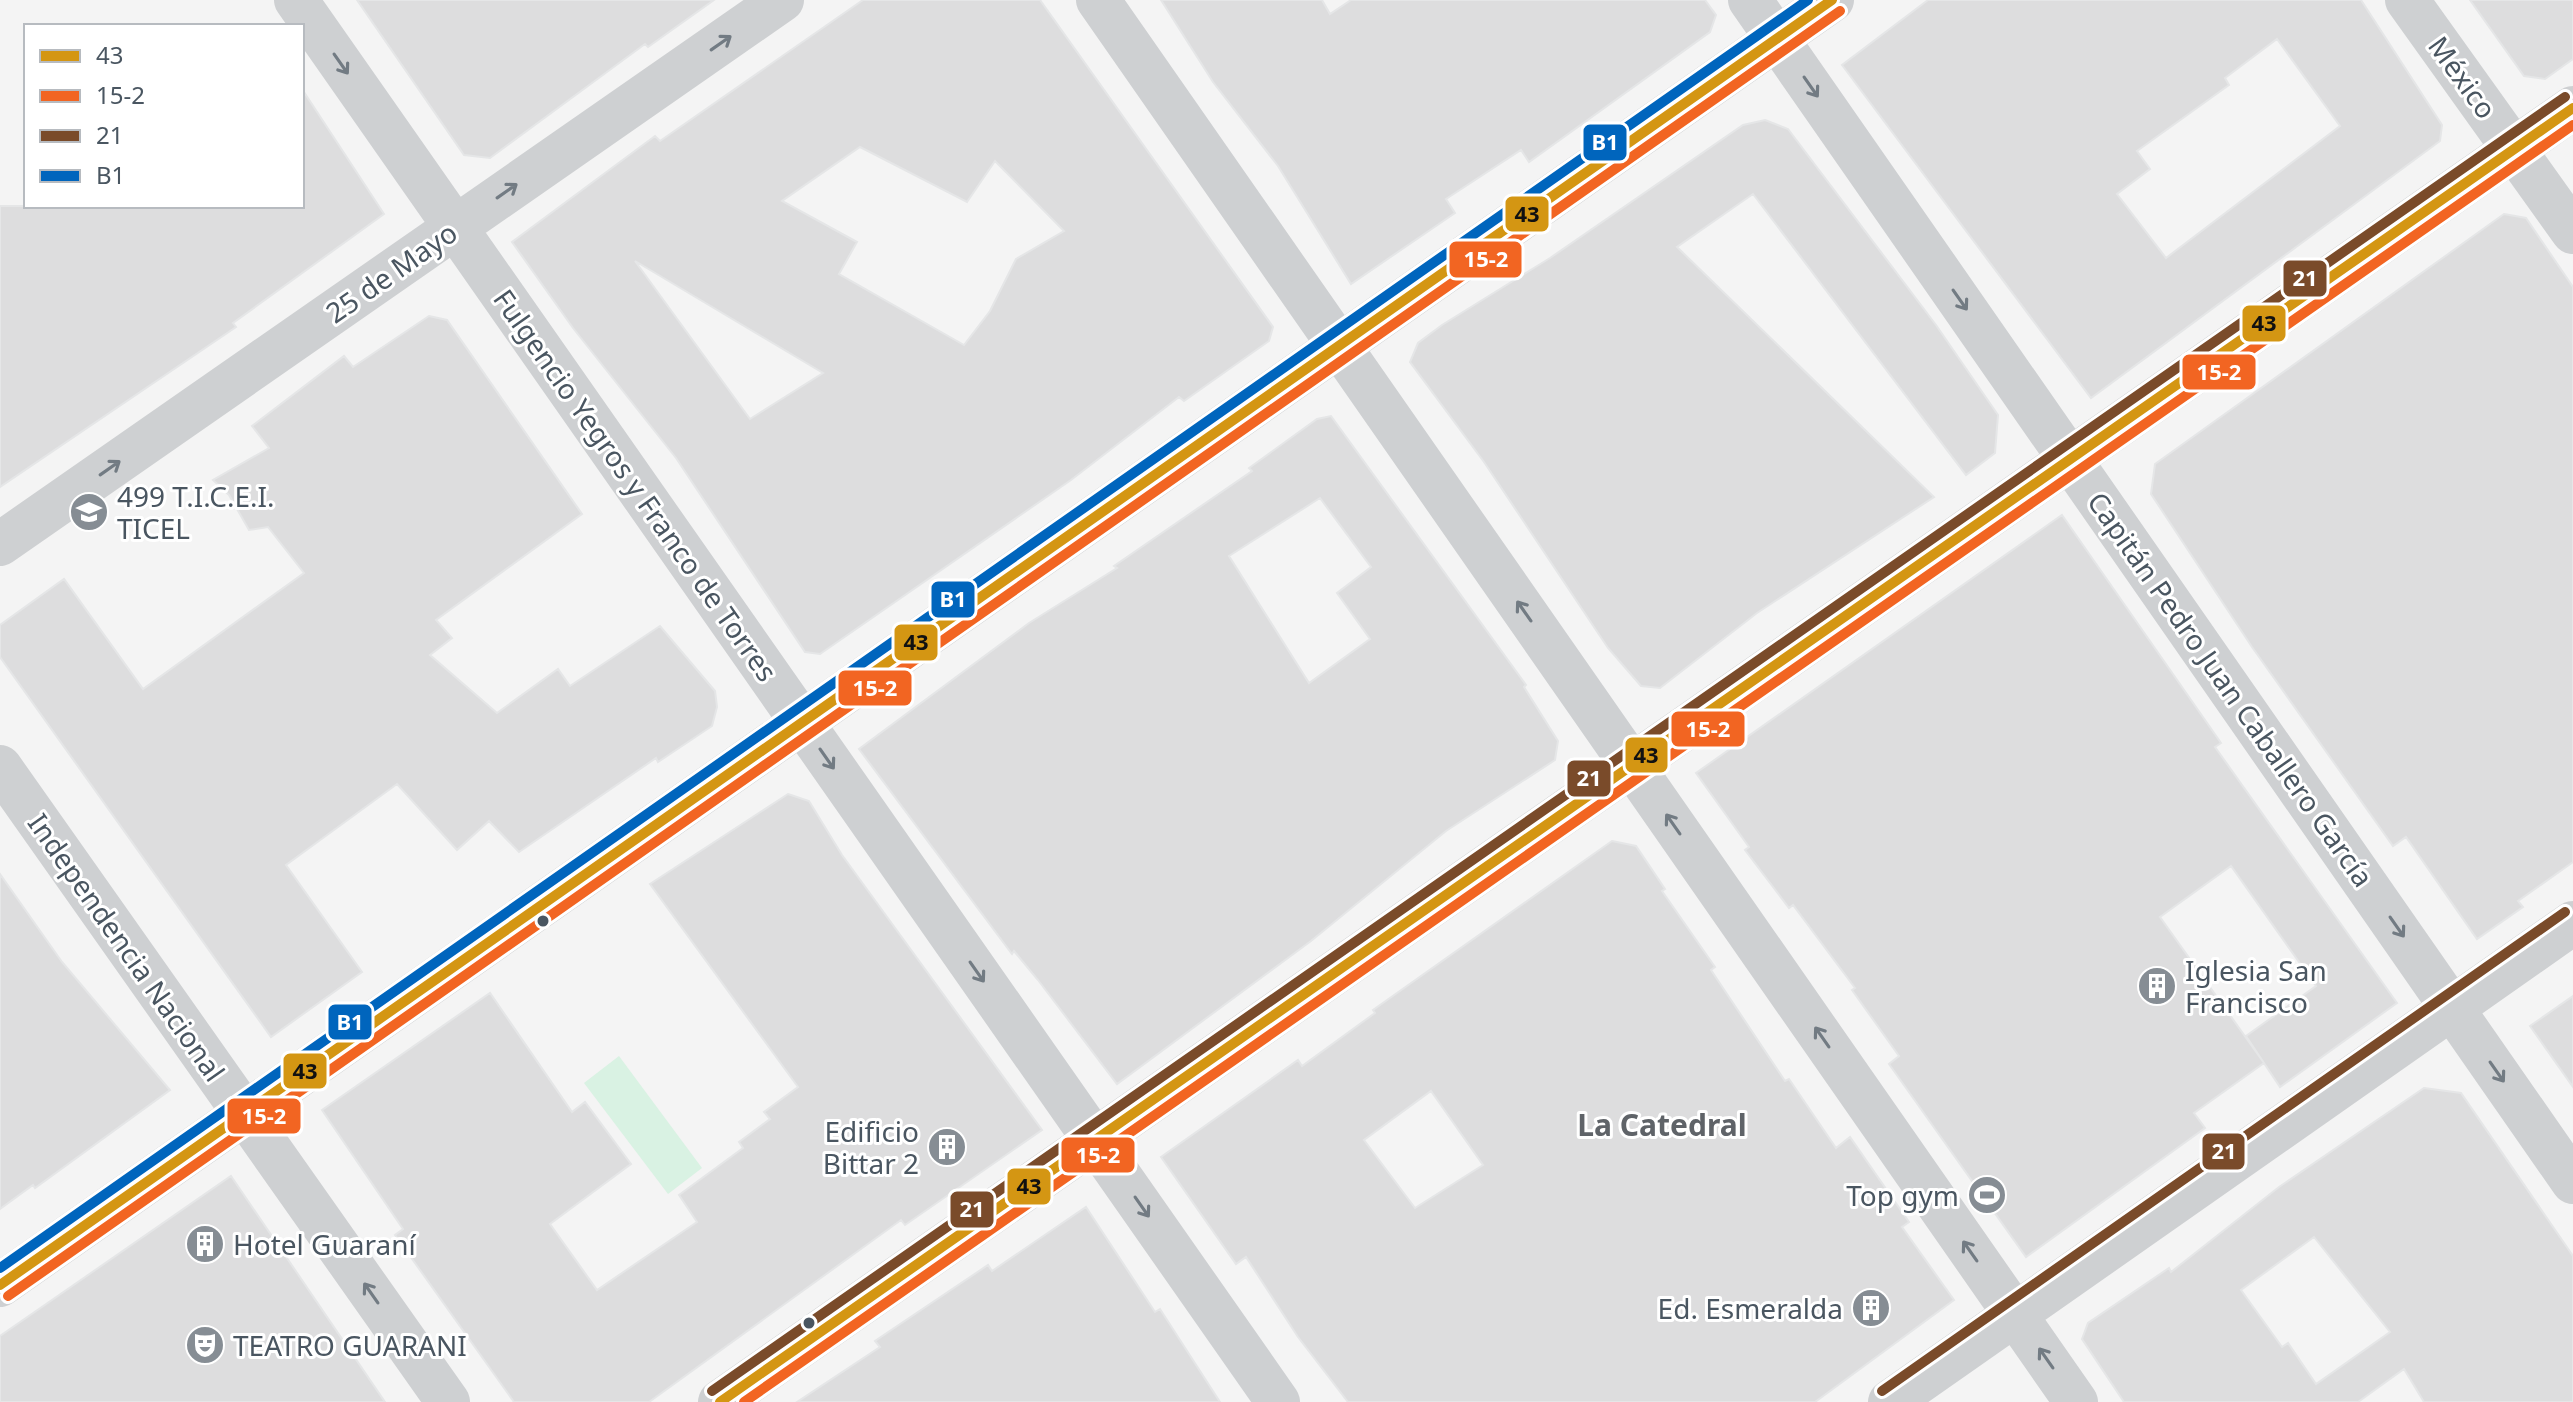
<svg xmlns="http://www.w3.org/2000/svg" width="2573" height="1402" viewBox="0 0 2573 1402" font-family="'Noto Sans',sans-serif">
  <style>
    .green { fill: #d9f2e3 }
    .building { fill: #ddddde; stroke: #e5e6e7; stroke-width: 2; fill-rule: evenodd }
    .lines { fill: none; stroke-linecap: round; stroke-linejoin: round }
    .minor { stroke: #ced0d2; stroke-width: 44 }
    .bus-1-casing { stroke: #fff; stroke-width: 16 }
    .bus-2-casing { stroke: #fff; stroke-width: 16 }
    .bus-3-casing { stroke: #fff; stroke-width: 16 }
    .bus-4-casing { stroke: #fff; stroke-width: 16 }
    .bus-1 { stroke: #d49613; stroke-width: 10 }
    .bus-2 { stroke: #f26522; stroke-width: 10 }
    .bus-3 { stroke: #7a4b2a; stroke-width: 10 }
    .bus-4 { stroke: #0065bd; stroke-width: 10 }
    .oneway { stroke: #727b83 }
    .bus-dot { fill: #4a5661; stroke: #fff; stroke-width: 3 }
    .labels { text-anchor: middle; dominant-baseline: central; stroke-width: 6; stroke-linejoin: round; paint-order: stroke }
    .street-label { font-size: 28px; fill: #4a5661; stroke: #fff }
    .poi-label { font-size: 28px; fill: #4a5661; stroke: #fff; text-anchor: start }
    .neighbourhood-label { font-size: 30px; font-weight: bold; fill: #5f6368; stroke: #fff }
    .line-badge { stroke: #fff; stroke-width: 3 }
    .badge-label { font-size: 22px; text-anchor: middle; font-weight: bold; fill: #fff }
    .pale-badge-label { font-size: 22px; text-anchor: middle; font-weight: bold; fill: #111 }
  </style>
  <rect width="100%" height="100%" fill="#f4f4f4"/>
  <path class="green" d="M619 1056 702 1168 668 1194 584 1083Z"/>
  <path class="building" d="M357 0H714L648 47 645 44 490 158 464 155Z
    M863 0H1040L1273 327 1269 341 1184 401 1179 397 1071 480 820 654 805 652 676 458 573 328 512 242 655 136 660 141ZM860 147 967 202 995 161 1064 231 1016 259 990 311 964 345 839 274 857 242 782 201ZM635 261 823 373 750 419Z
    M1161 0H1322L1330 14 1351 0H1705L1716 15 1710 32 1529 162 1521 150 1446 199 1455 213 1351 284 1278 166 1213 82Z
    M1928 0H2361L2442 125 2440 141 2091 398 1842 65ZM2277 39 2340 126 2166 258 2117 194 2150 169 2137 151 2229 85 2225 78Z
    M2470 0H2573V59L2545 79 2524 76Z
    M302 89 384 214 233 323 236 327 0 487V206H302Z
    M1765 120 1788 129 1936 325 1998 415 1995 453 1966 475 1753 194 1677 247 1934 497 1757 613 1660 688 1641 686 1608 648 1484 462 1410 362 1418 343 1442 325 1550 258 1743 125Z
    M2504 214 2526 218 2573 287V862L2518 901 2523 907 2477 939 2406 837 2393 846 2252 647 2151 494 2155 464Z
    M429 316 447 320 582 514 436 620 452 638 430 655 497 713 558 669 570 686 660 626 715 691 717 707 712 726 658 762 656 758 519 852 489 821 457 850 397 784 286 865 362 972 271 1037 0 657V625L64 579 143 689 304 573 268 527 249 530 229 495 213 480 269 448 252 426 344 356 353 367Z
    M1331 416 1526 685 1524 687 1558 741 1555 760 1446 831 1311 941 1117 1084 1038 980 1014 951 1012 954 859 749 1029 623 1117 568 1114 566 1252 471 1249 468 1317 419ZM1320 498 1371 567 1337 593 1370 639 1309 683 1229 556Z
    M2062 515 2221 743 2215 747 2397 1003 2280 1087 2246 1036 2316 986 2231 866 2160 917 2264 1063 2194 1113 2205 1128 2026 1257 1889 1064 1899 1056 1852 990 1855 988 1793 905 1789 908 1745 850 1749 847 1696 773Z
    M788 794 809 801 842 855 1042 1130 905 1225 901 1220 649 1402H514L395 1235 403 1229 322 1110 490 993 572 1112 585 1102 631 1164 550 1224 597 1290 697 1222 679 1195 743 1148 739 1142 770 1119 764 1112 798 1087 650 884Z
    M1612 841 1636 846 1665 889 1662 891 1715 967 1711 970 1785 1081 1789 1079 1836 1148 1850 1137 1909 1222 1902 1227 1954 1300 1815 1402H1348L1298 1337 1246 1257 1236 1264 1161 1157 1298 1060 1302 1066 1375 1013 1373 1010ZM1431 1091 1483 1165 1415 1208 1364 1140Z
    M0 874 62 962 170 1090 35 1188 33 1185 0 1209Z
    M2573 996V1087L2530 1026Z
    M2424 1088 2461 1093 2573 1256V1402H2424L2404 1369 2358 1402H2124L2082 1339 2088 1323 2169 1268 2171 1272 2279 1187ZM2314 1237 2390 1332 2316 1384 2288 1343 2282 1347 2241 1290Z
    M231 1176 385 1402H0V1336Z
    M1086 1207 1155 1312 1160 1309 1220 1402H797L880 1347 875 1341 988 1265 992 1271Z"/>
  <g class="lines">
    <path class="minor" d="M296 0 1278 1402
      M1098 0 2076 1402
      M1750 0 2573 1182
      M2407 0 2573 232
      M0 544 782 0
      M0 767 448 1402
      M0 1285 1832 0
      M720 1402 2573 108
      M1890 1402 2573 923"/>
    <g class="bus-1-casing">
      <path id="bus-1" d="M0 1285 1832 0
        M720 1402 2573 108"/>
    </g>
    <g class="bus-2-casing">
      <path id="bus-2" d="M8 1296 1840 11
        M744 1402 2573 125"/>
    </g>
    <g class="bus-3-casing">
      <path id="bus-3" d="M712 1391 2565 97
        M1882 1391 2565 912"/>
    </g>
    <g class="bus-4-casing">
      <path id="bus-4" d="M0 1268 1808 0"/>
    </g>
    <use href="#bus-1" class="bus-1"/>
    <use href="#bus-2" class="bus-2"/>
    <use href="#bus-3" class="bus-3"/>
    <use href="#bus-4" class="bus-4"/>
  </g>
  <defs><path id="oneway-shaft" d="M-6 0H5M1.5-3L5.5 0L1.5 3" fill="none" stroke-width="1.6" stroke-linecap="round" stroke-linejoin="round" transform="scale(2)"/></defs>
  <g class="oneway">
    <use href="#oneway-shaft" transform="translate(721 43) rotate(-35)"/>
    <use href="#oneway-shaft" transform="translate(341 64) rotate(55)"/>
    <use href="#oneway-shaft" transform="translate(1811 87) rotate(55)"/>
    <use href="#oneway-shaft" transform="translate(507 191) rotate(-35)"/>
    <use href="#oneway-shaft" transform="translate(1960 300) rotate(55)"/>
    <use href="#oneway-shaft" transform="translate(110 468) rotate(-35)"/>
    <use href="#oneway-shaft" transform="translate(1524 611) rotate(-125)"/>
    <use href="#oneway-shaft" transform="translate(827 759) rotate(55)"/>
    <use href="#oneway-shaft" transform="translate(1673 824) rotate(-125)"/>
    <use href="#oneway-shaft" transform="translate(2397 927) rotate(55)"/>
    <use href="#oneway-shaft" transform="translate(977 972) rotate(55)"/>
    <use href="#oneway-shaft" transform="translate(1822 1037) rotate(-125)"/>
    <use href="#oneway-shaft" transform="translate(2497 1072) rotate(55)"/>
    <use href="#oneway-shaft" transform="translate(1142 1207) rotate(55)"/>
    <use href="#oneway-shaft" transform="translate(1970 1251) rotate(-125)"/>
    <use href="#oneway-shaft" transform="translate(371 1293) rotate(-125)"/>
    <use href="#oneway-shaft" transform="translate(2046 1358) rotate(-125)"/>
  </g>
  <defs>
    <g id="school-disc" transform="scale(2)"><circle r="9.5" fill="#868d94" stroke="#fff"/><path d="M0-5L7-2L0 1L-7-2ZM-4 1L0 2.5L4 1V4Q0 6-4 4Z" fill="#fff"/></g>
    <g id="building-disc" transform="scale(2)"><circle r="9.5" fill="#868d94" stroke="#fff"/><path d="M-4-6H4V6H1V3H-1V6H-4ZM-2.5-4.3h1.7v1.8h-1.7ZM.8-4.3h1.7v1.8H.8ZM-2.5-1h1.7V.8h-1.7ZM.8-1h1.7V.8H.8Z" fill="#fff"/></g>
    <g id="stadium-disc" transform="scale(2)"><circle r="9.5" fill="#868d94" stroke="#fff"/><path d="M0-5a6.5 5 0 1 0 0 10a6.5 5 0 1 0 0-10ZM-3.5-1.8h7v3.6h-7Z" fill="#fff"/></g>
    <g id="theatre-disc" transform="scale(2)"><circle r="9.5" fill="#868d94" stroke="#fff"/><path d="M-5-5.5Q0-4 5-5.5V0Q5 5 0 6Q-5 5-5 0ZM-3.3-2.5H-1v1.5H-3.3ZM1-2.5H3.3v1.5H1ZM-2.8 1Q0 5.5 2.8 1Z" fill="#fff"/></g>
  </defs>
  <g fill-rule="evenodd">
    <use href="#school-disc" x="89" y="512"/>
    <use href="#building-disc" x="2157" y="986"/>
    <use href="#building-disc" x="947" y="1147"/>
    <use href="#stadium-disc" x="1987" y="1195"/>
    <use href="#building-disc" x="205" y="1244"/>
    <use href="#building-disc" x="1871" y="1308"/>
    <use href="#theatre-disc" x="205" y="1345"/>
  </g>
  <g class="bus-dot">
    <circle cx="543" cy="921" r="7"/>
    <circle cx="809" cy="1323" r="7"/>
  </g>
  <g class="labels">
    <g class="street-label">
      <text transform="translate(2463 77) rotate(54)">México</text>
      <text transform="translate(391 272) rotate(-35)">25 de Mayo</text>
      <text transform="translate(636 485) rotate(55)">Fulgencio Yegros y Franco de Torres</text>
      <text transform="translate(2231 689) rotate(55)">Capitán Pedro Juan Caballero García</text>
      <text transform="translate(127 947) rotate(55)">Independencia Nacional</text>
    </g>
    <g class="poi-label">
      <text x="117" y="496">499 T.I.C.E.I.<tspan x="117" dy="32">TICEL</tspan></text>
      <text x="2185" y="970">Iglesia San<tspan x="2185" dy="32">Francisco</tspan></text>
      <text x="919" y="1131" text-anchor="end">Edificio<tspan x="919" dy="32">Bittar 2</tspan></text>
      <text x="1959" y="1195" text-anchor="end">Top gym</text>
      <text x="233" y="1244">Hotel Guaraní</text>
      <text x="1843" y="1308" text-anchor="end">Ed. Esmeralda</text>
      <text x="233" y="1345">TEATRO GUARANI</text>
    </g>
    <g class="neighbourhood-label">
      <text x="1662" y="1124">La Catedral</text>
    </g>
  </g>
  <g class="line-badge">
    <rect x="1582" y="123" width="46" height="39" rx="8" fill="#0065bd"/>
    <rect x="1504" y="195" width="46" height="38" rx="8" fill="#d49613"/>
    <rect x="1448" y="240" width="75" height="39" rx="8" fill="#f26522"/>
    <rect x="2282" y="259" width="46" height="39" rx="8" fill="#7a4b2a"/>
    <rect x="2241" y="304" width="46" height="39" rx="8" fill="#d49613"/>
    <rect x="2181" y="353" width="76" height="38" rx="8" fill="#f26522"/>
    <rect x="930" y="580" width="46" height="39" rx="8" fill="#0065bd"/>
    <rect x="893" y="623" width="46" height="39" rx="8" fill="#d49613"/>
    <rect x="837" y="669" width="76" height="38" rx="8" fill="#f26522"/>
    <rect x="1670" y="710" width="76" height="38" rx="8" fill="#f26522"/>
    <rect x="1624" y="736" width="45" height="38" rx="8" fill="#d49613"/>
    <rect x="1566" y="759" width="46" height="39" rx="8" fill="#7a4b2a"/>
    <rect x="327" y="1003" width="46" height="38" rx="8" fill="#0065bd"/>
    <rect x="282" y="1052" width="46" height="38" rx="8" fill="#d49613"/>
    <rect x="226" y="1097" width="76" height="38" rx="8" fill="#f26522"/>
    <rect x="2201" y="1132" width="45" height="39" rx="8" fill="#7a4b2a"/>
    <rect x="1060" y="1136" width="76" height="38" rx="8" fill="#f26522"/>
    <rect x="1006" y="1167" width="46" height="39" rx="8" fill="#d49613"/>
    <rect x="949" y="1190" width="46" height="39" rx="8" fill="#7a4b2a"/>
  </g>
  <g class="badge-label">
    <text x="1605" y="150">B1</text>
    <text x="1486" y="267">15-2</text>
    <text x="2305" y="286">21</text>
    <text x="2219" y="380">15-2</text>
    <text x="953" y="607">B1</text>
    <text x="875" y="696">15-2</text>
    <text x="1708" y="737">15-2</text>
    <text x="1589" y="786">21</text>
    <text x="350" y="1030">B1</text>
    <text x="264" y="1124">15-2</text>
    <text x="2224" y="1159">21</text>
    <text x="1098" y="1163">15-2</text>
    <text x="972" y="1217">21</text>
  </g>
  <g class="pale-badge-label">
    <text x="1527" y="222">43</text>
    <text x="2264" y="331">43</text>
    <text x="916" y="650">43</text>
    <text x="1646" y="763">43</text>
    <text x="305" y="1079">43</text>
    <text x="1029" y="1194">43</text>
  </g>
  <rect x="24" y="24" width="280" height="184" fill="#ffffff" stroke="#b7bbc0" stroke-width="2"/>
  <rect x="40" y="50" width="40" height="12" fill="#d49613" stroke="#b7bbc0" stroke-width="2"/>
  <text x="96" y="64" font-size="24" fill="#4a5661">43</text>
  <rect x="40" y="90" width="40" height="12" fill="#f26522" stroke="#b7bbc0" stroke-width="2"/>
  <text x="96" y="104" font-size="24" fill="#4a5661">15-2</text>
  <rect x="40" y="130" width="40" height="12" fill="#7a4b2a" stroke="#b7bbc0" stroke-width="2"/>
  <text x="96" y="144" font-size="24" fill="#4a5661">21</text>
  <rect x="40" y="170" width="40" height="12" fill="#0065bd" stroke="#b7bbc0" stroke-width="2"/>
  <text x="96" y="184" font-size="24" fill="#4a5661">B1</text>
</svg>
